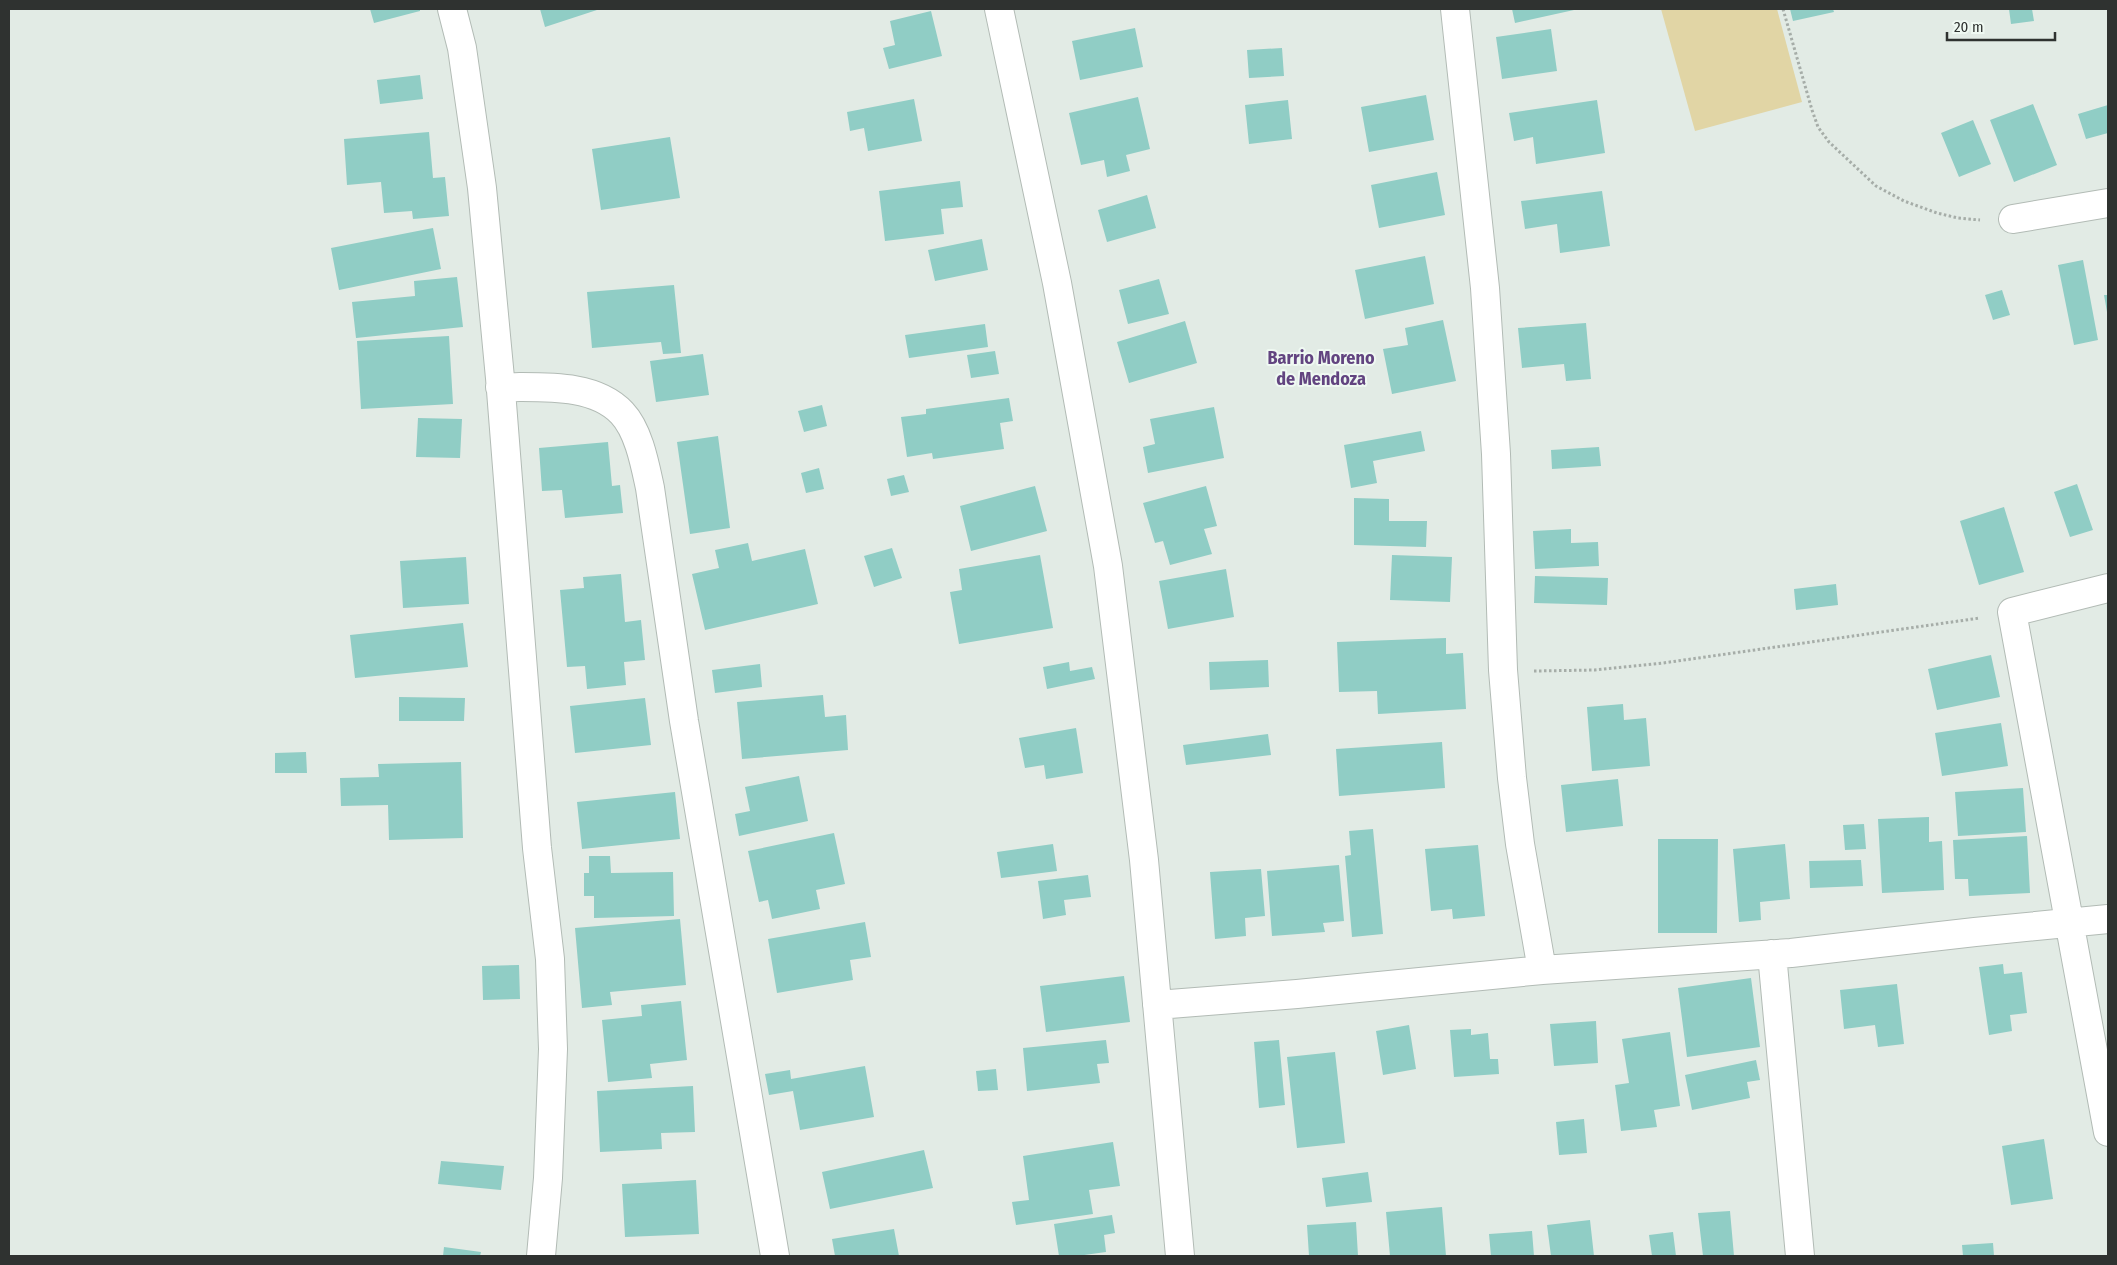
<svg xmlns="http://www.w3.org/2000/svg" width="2117" height="1265" viewBox="0 0 2117 1265" font-family="'Fira Sans Condensed',sans-serif">
  <style>
    .green { fill: #e1d5a5 }
    .building { fill: #90cdc5 }
    .lines { fill: none; stroke-linecap: round; stroke-linejoin: round }
    .minor-casing { stroke: #b2bbb5; stroke-width: 30 }
    .path { stroke: #a6ada8; stroke-width: 3; stroke-dasharray: 2.5 2.5; stroke-linecap: butt }
    .minor { stroke: #fff; stroke-width: 28 }
    .labels { text-anchor: middle; dominant-baseline: central; stroke-width: 4; stroke-linejoin: round; paint-order: stroke }
    .neighbourhood-label { font-size: 18px; font-weight: bold; fill: #624480; stroke: #eff9f2 }
  </style>
  <rect width="100%" height="100%" fill="#e2ebe5"/>
  <path class="green" d="M1661 9H1777L1802 102 1695 131Z"/>
  <path class="building" d="M370 9H420V11L374 23Z
    M540 9H600L545 27Z
    M1512 9H1574V10L1515 23Z
    M1790 9H1833L1834 12 1793 21Z
    M2009 9H2032L2034 21 2011 24Z
    M931 11 942 56 889 69 883 48 895 45 890 21Z
    M1135 28 1143 67 1080 80 1072 41Z
    M1551 29 1557 71 1502 79 1496 37Z
    M1282 48 1284 76 1249 78 1247 50Z
    M420 75 423 99 380 104 377 80Z
    M1426 95 1434 140 1369 152 1361 107Z
    M1138 97 1150 149 1126 155 1130 171 1107 177 1104 160 1081 165 1069 113Z
    M914 99 922 141 868 151 864 128 850 131 847 112Z
    M1288 100 1292 139 1249 144 1245 105Z
    M1597 100 1605 153 1536 164 1533 137 1514 141 1509 113Z
    M2033 104 2057 165 2014 182 1990 120Z
    M2108 105V133L2086 139 2078 114Z
    M1973 120 1991 164 1959 177 1941 133Z
    M429 132 433 178 445 177 449 216 413 219 412 211 384 213 381 182 347 185 344 139Z
    M670 137 680 198 601 210 592 149Z
    M1437 172 1445 215 1379 228 1371 185Z
    M960 181 963 207 941 209 944 234 885 241 879 191Z
    M1602 191 1610 246 1560 253 1557 224 1525 229 1521 201Z
    M1147 195 1156 228 1107 242 1098 210Z
    M433 228 441 269 339 290 331 248Z
    M982 239 988 270 935 281 928 250Z
    M1425 256 1434 304 1365 319 1355 270Z
    M2083 260 2098 340 2074 345 2058 265Z
    M457 277 463 327 356 338 352 302 415 296 414 281Z
    M1159 279 1169 314 1128 324 1119 290Z
    M674 285 681 353 663 354 661 342 592 348 587 292Z
    M2002 290 2010 315 1993 320 1985 295Z
    M2104 295H2108V312H2107Z
    M1443 320 1456 381 1392 394 1383 349 1408 345 1405 328Z
    M1185 321 1197 363 1129 383 1117 342Z
    M1586 323 1591 379 1566 381 1564 364 1522 368 1518 328Z
    M985 324 988 347 909 358 905 335Z
    M449 336 453 404 361 409 357 341Z
    M995 351 999 374 971 378 967 355Z
    M703 354 709 395 656 402 650 361Z
    M1009 398 1013 421 1000 423 1004 449 933 459 932 453 907 457 901 417 926 414V409Z
    M822 405 827 426 804 432 798 411Z
    M1214 407 1224 458 1148 473 1143 447 1155 444 1150 419Z
    M418 418 462 419 460 458 416 457Z
    M1421 431 1425 451 1373 461 1377 483 1351 488 1344 445Z
    M718 436 730 528 690 534 677 442Z
    M608 442 612 486 620 485 623 513 565 518 562 490 542 491 539 448Z
    M1599 447 1601 466 1552 469 1551 450Z
    M819 468 824 489 806 493 801 473Z
    M904 475 909 492 891 496 887 479Z
    M2077 484 2093 530 2070 537 2054 492Z
    M1035 486 1047 531 971 551 960 506Z
    M1206 486 1217 526 1204 529 1212 554 1170 565 1163 541 1155 543 1143 503Z
    M1354 498 1389 499V521H1427L1426 547 1354 545Z
    M2004 507 2024 572 1979 585 1960 521Z
    M1571 529V543L1598 542 1599 566 1535 569 1533 531Z
    M748 543 752 561 805 549 818 604 705 630 692 574 719 568 715 550Z
    M892 548 902 578 874 587 864 556Z
    M1040 555 1053 628 959 644 950 592 962 590 959 569Z
    M1392 555 1452 557 1450 602 1390 600Z
    M466 557 469 604 403 608 400 561Z
    M1226 569 1234 617 1168 629 1159 581Z
    M621 574 625 622 641 620 645 660 624 662 626 685 587 689 585 666 567 667 560 590 584 588 583 577Z
    M1535 576 1608 578 1607 605 1534 603Z
    M1836 584 1838 605 1796 610 1794 589Z
    M463 623 468 667 355 678 350 635Z
    M1446 638V654L1463 653 1466 709 1378 714 1377 691 1339 692 1337 642Z
    M1991 655 2000 697 1937 710 1928 669Z
    M1268 660 1269 687 1210 690 1209 662Z
    M1069 662 1070 671 1092 667 1095 679 1047 689 1043 667Z
    M760 664 762 687 715 693 712 670Z
    M823 695 825 717 846 715 848 750 742 759 737 702Z
    M399 697 465 698 464 721H399Z
    M645 698 651 745 575 753 570 706Z
    M1623 704 1624 720 1646 718 1650 766 1592 771 1587 707Z
    M2001 723 2008 766 1942 776 1935 733Z
    M1076 728 1083 773 1046 779 1044 765 1025 768 1019 738Z
    M1268 734 1271 755 1186 765 1183 745Z
    M1442 742 1445 788 1339 796 1336 749Z
    M306 752 307 773H275V753Z
    M461 762 463 838 389 840 388 805 341 806 340 778 379 777 378 764Z
    M799 776 808 821 739 836 735 814 750 811 745 787Z
    M1618 779 1623 826 1566 832 1561 785Z
    M2023 788 2026 832 1958 836 1955 792Z
    M675 792 680 839 582 849 577 802Z
    M1929 817V842L1942 841 1944 890 1882 893 1878 819Z
    M1864 824 1866 849 1845 850 1843 825Z
    M1373 829 1383 934 1352 937 1345 856 1351 855 1349 831Z
    M834 833 845 884 816 890 820 909 772 919 768 900 759 902 748 851Z
    M2027 836 2030 893 1969 896 1968 879H1955L1953 840Z
    M1658 839H1718L1717 933H1658Z
    M1053 844 1057 871 1001 878 997 852Z
    M1785 844 1790 899 1760 902 1761 920 1739 922 1733 849Z
    M1478 845 1485 916 1453 919 1452 909 1431 911 1425 849Z
    M589 856H610L611 873 673 872 674 916 594 918V896H584V873H589Z
    M1861 860 1863 886 1810 888 1809 861Z
    M1339 865 1344 921 1323 923 1325 932 1272 936 1267 871Z
    M1261 869 1265 916 1245 918 1246 936 1215 939 1210 872Z
    M1088 875 1091 897 1064 900 1066 915 1043 919 1038 881Z
    M680 919 686 985 610 992 612 1005 582 1008 575 928Z
    M865 922 871 957 850 960 853 980 777 993 768 939Z
    M2003 964 2004 974 2022 972 2027 1013 2010 1015 2012 1031 1989 1035 1979 967Z
    M519 965 520 999 483 1000 482 966Z
    M1124 976 1130 1022 1046 1032 1040 986Z
    M1751 978 1760 1047 1687 1057 1678 988Z
    M1897 984 1904 1044 1878 1047 1875 1025 1844 1029 1840 990Z
    M681 1001 687 1060 650 1064 652 1078 608 1082 602 1020 642 1016 641 1005Z
    M1596 1021 1598 1063 1554 1066 1550 1024Z
    M1409 1025 1416 1069 1383 1075 1376 1031Z
    M1471 1029V1035L1488 1033 1490 1059H1498L1499 1074 1454 1077 1450 1030Z
    M1670 1032 1680 1106 1654 1110 1657 1127 1621 1131 1615 1085 1629 1083 1622 1039Z
    M1106 1040 1109 1063 1097 1064 1100 1083 1027 1091 1023 1048Z
    M1279 1040 1285 1105 1259 1108 1254 1042Z
    M1335 1052 1345 1143 1297 1148 1287 1057Z
    M1756 1060 1760 1080 1747 1082 1750 1098 1692 1110 1685 1075Z
    M865 1066 874 1117 800 1130 793 1091 769 1095 765 1074 790 1070 791 1079Z
    M996 1069 998 1090 978 1091 976 1071Z
    M693 1086 695 1132 661 1133 662 1149 600 1152 597 1091Z
    M1584 1119 1587 1153 1559 1155 1556 1122Z
    M2044 1139 2053 1199 2011 1205 2002 1146Z
    M1113 1142 1120 1186 1089 1190 1093 1214 1016 1225 1012 1202 1029 1200 1023 1156Z
    M924 1150 933 1188 830 1209 822 1172Z
    M441 1161 504 1166 501 1190 438 1184Z
    M1368 1172 1372 1202 1326 1207 1322 1178Z
    M696 1180 699 1234 625 1237 622 1184Z
    M1442 1207 1446 1256H1390L1386 1212Z
    M1730 1211 1734 1256H1703L1698 1213Z
    M1112 1215 1115 1233 1104 1235 1106 1252 1077 1256H1059L1054 1224Z
    M1590 1220 1594 1256H1551L1547 1225Z
    M1356 1222 1358 1256H1309L1307 1225Z
    M894 1229 899 1256H835L832 1239Z
    M1532 1231 1534 1256H1491L1489 1234Z
    M1673 1232 1676 1256H1652L1649 1235Z
    M1993 1243 1994 1256H1963L1962 1245Z
    M444 1247 481 1252 480 1256H443Z"/>
  <g class="lines">
    <g class="minor-casing">
      <path id="minor" d="M452 9 462 48 482 188 500 378 537 848 550 959 553 1049 548 1178 541 1256
        M999 9 1057 283 1108 566 1144 860 1180 1256
        M1455 9 1485 288 1496 454 1503 670 1512 778 1520 844 1542 970
        M2013 219 2108 203
        M500 387C539 388 593 382 622 413 639 431 645 465 650 488L684 721 775 1256
        M2108 588 2012 612 2108 1132
        M1772 954 1800 1256
        M1157 1005 1297 994 1542 970 1791 953 1975 932 2108 919"/>
    </g>
    <path class="path" d="M1783 9 1812 110 1818 127 1829 142 1876 186 1904 201 1937 213 1958 218 1980 220
      M1534 671 1595 670 1663 663 1980 618"/>
    <use href="#minor" class="minor"/>
  </g>
  <g class="labels">
    <g class="neighbourhood-label">
      <text x="1321" y="358">Barrio Moreno<tspan x="1321" dy="21">de Mendoza</tspan></text>
    </g>
  </g>
  <rect width="2117" height="1265" fill="none" stroke="#2f3230" stroke-width="20"/>
  <path d="M1947 32v8h108v-8" fill="none" stroke="#2f3230" stroke-width="2.5"/>
  <text x="1954" y="32" font-size="15" fill="#2f3230" stroke="#eff9f2" stroke-width="4" paint-order="stroke">20 m</text>
</svg>
